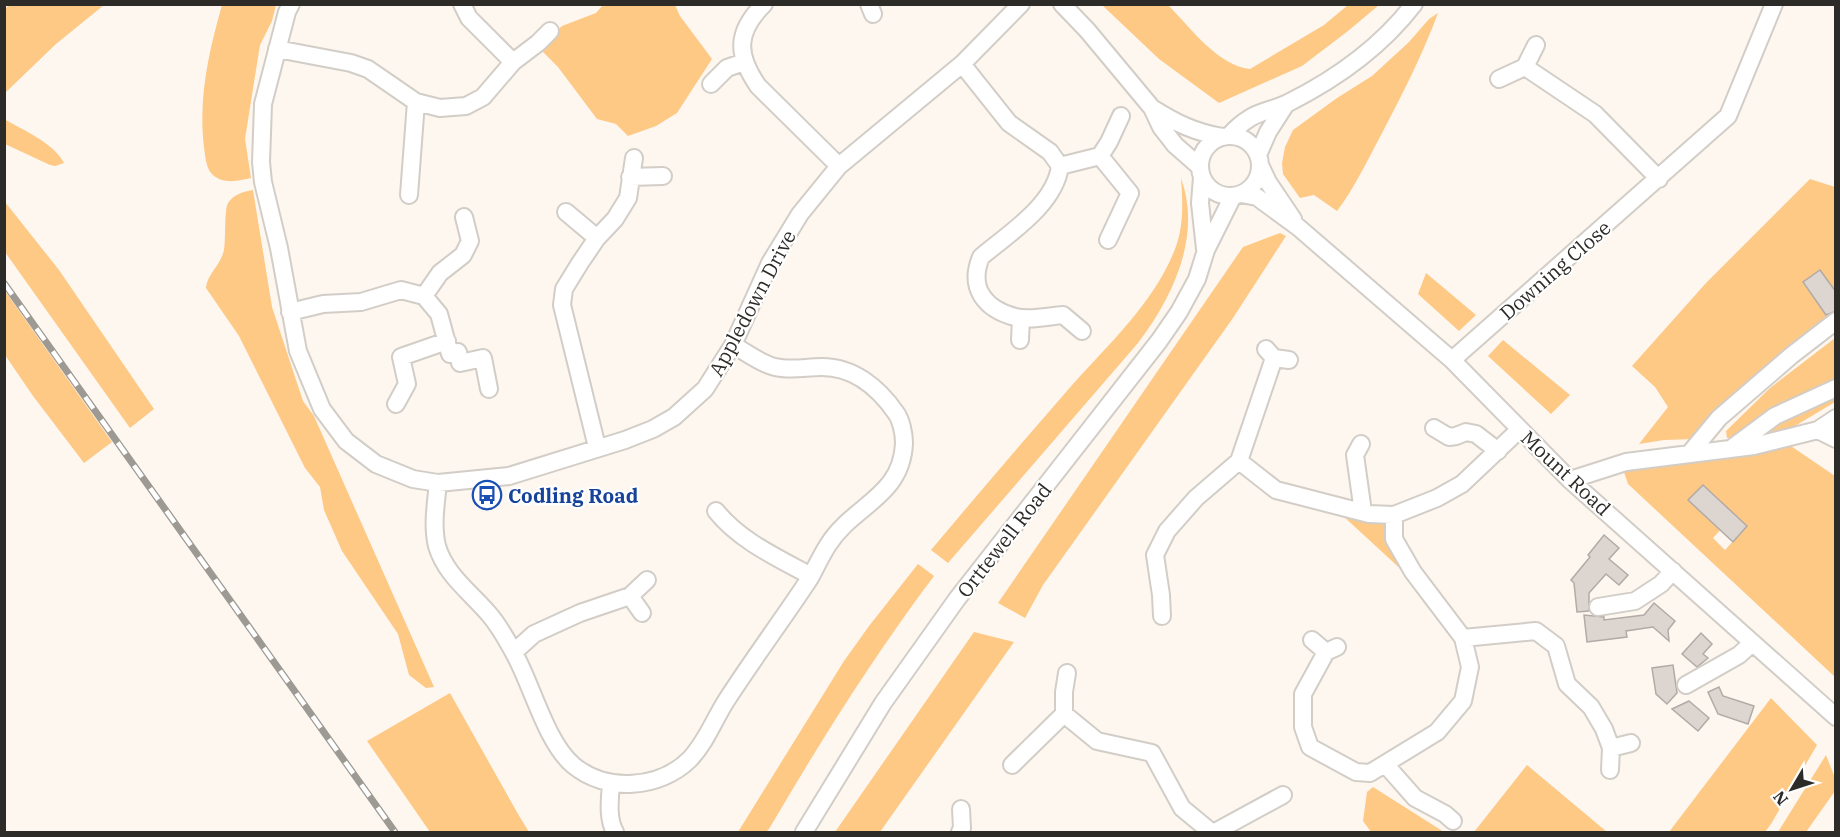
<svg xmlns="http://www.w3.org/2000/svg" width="1840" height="837" viewBox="0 0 1840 837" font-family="'IBM Plex Serif',serif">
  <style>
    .green { fill: #fec885; fill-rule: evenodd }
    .building { fill: #ddd5d0; stroke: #b1aaa6; stroke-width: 1.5 }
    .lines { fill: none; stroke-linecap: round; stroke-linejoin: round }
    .minor-casing { stroke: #d2cdc6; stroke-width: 20 }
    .minor { stroke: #fff; stroke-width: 16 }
    .rail-casing { stroke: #9d9993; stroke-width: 7 }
    .rail { stroke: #fff; stroke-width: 4.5; stroke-dasharray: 14; stroke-linecap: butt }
    .labels { text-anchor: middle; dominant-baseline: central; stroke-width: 4.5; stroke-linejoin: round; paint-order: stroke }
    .street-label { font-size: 20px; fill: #2d2b28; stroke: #fff }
    .transit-label { font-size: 20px; font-weight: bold; fill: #164399; stroke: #fff; text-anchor: start }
  </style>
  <rect width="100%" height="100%" fill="#fdf7f0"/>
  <path class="green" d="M9 5V4L104 5 56 44 5 93V9Z
    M222 5H276L272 21 260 45 245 139 251 178C238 181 222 185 211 173 206 167 205 155 204 147 198 98 209 51 222 5Z
    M603 5H675L680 16 712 59 677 113 656 126 628 136 616 124 597 119 558 67 542 51 541 46 562 26 596 13Z
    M1102 5H1168C1190 27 1218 66 1250 69L1324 25 1348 5H1379L1348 31 1302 66 1219 103 1159 59Z
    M1438 13C1422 56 1402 95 1381 135 1367 161 1355 187 1337 211L1314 195 1300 198 1283 174 1282 163 1285 147 1293 130 1337 98 1372 76 1409 42 1429 19Z
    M4 119C23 130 54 143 64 163L55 166 50 165 5 144Z
    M1181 178C1202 236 1173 297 1138 343L948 563 931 550C978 494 1025 439 1073 384 1109 344 1152 304 1173 254 1184 230 1183 204 1181 178Z
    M1810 179 1835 187V291L1820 270 1803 282 1827 317 1695 439 1664 440 1639 444 1668 407 1655 387 1632 366 1706 283Z
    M253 190 272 307 303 401 314 416 434 687 426 688 409 675 398 634 342 551 324 510 320 487 305 468 239 336 206 288C207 274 221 265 224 250 226 239 224 210 228 203 234 194 243 192 253 190Z
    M5 202 59 270 154 409 130 428 5 252Z
    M1280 233 1286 236 1233 318 1043 585 1025 618 998 603 1243 247Z
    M1426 273 1476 315 1459 331 1418 294Z
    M5 291 112 442 84 463 33 396 5 355Z
    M1835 338V402L1790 429 1767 435 1727 438 1726 431 1770 388Z
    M1503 340 1570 395 1551 414 1488 356Z
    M1785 442 1835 476V677L1628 484 1624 472 1626 462ZM1703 485 1747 526 1725 550 1713 538 1723 527Z
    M1342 515 1394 517 1418 585Z
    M918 564 934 576C873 657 820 742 769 829L766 832H738L844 661 869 626Z
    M974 632 1014 642 880 832H835Z
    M450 693 518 814 529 832H430L367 741Z
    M1771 698 1817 745 1771 824 1765 832H1669Z
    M1826 755 1835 778V791L1806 832H1778Z
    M1527 765 1607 832H1474Z
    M1373 787 1444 832H1371L1363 821 1367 792Z"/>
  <path class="building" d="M1820 270 1836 292V311L1826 315 1803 282Z
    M1703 485 1747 526 1733 542 1688 500Z
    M1604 535 1619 548 1609 559 1628 575 1619 585 1606 574 1589 593V611L1577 612 1574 583 1571 580 1590 557 1588 555Z
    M1654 603 1675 621 1668 630 1669 641 1653 627 1626 631 1627 637 1587 642 1584 615 1604 617V620L1644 615Z
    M1701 633 1712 644 1703 654 1708 658 1697 667 1682 654Z
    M1673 665 1677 693 1667 704 1656 694 1652 668Z
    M1719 687 1723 696 1754 706 1748 724 1718 714 1708 692Z
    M1689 701 1709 718 1698 731 1672 709Z"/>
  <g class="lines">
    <g class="minor-casing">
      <path id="minor" d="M291 4 287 12 263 104 261 162 263 182 279 248 298 351 322 409 346 441 376 464 413 479 438 483 509 476 625 440 653 429 674 417 705 389 733 345 770 263 800 214 839 166 962 64 1021 4
        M462 4 469 18 513 62
        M764 4C736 32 736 54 758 86L839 166
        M869 4 873 14
        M1062 4 1087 30 1152 108 1161 127 1175 145 1200 167
        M277 49 351 63 368 69 416 102 440 108 466 106 483 97 513 62 538 43 550 31
        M962 64 1009 123 1050 152 1060 166 1100 156
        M1525 67 1595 114 1659 179
        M1499 79 1525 67 1536 45
        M711 84 727 68 744 62
        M1152 108C1176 123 1194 132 1222 137
        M1229 136C1235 129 1242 123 1250 118 1261 111 1276 109 1288 103 1336 79 1381 47 1414 4
        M1200 166a30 30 0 1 1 60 0a30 30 0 1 1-60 0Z
        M1258 155 1268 132 1286 104
        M1260 165 1268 182 1293 219
        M1060 166C1055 205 1008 234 981 257 968 288 985 309 1015 317 1030 321 1049 316 1063 315L1082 331
        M630 177 663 176
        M1202 177 1200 203 1205 249
        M1241 194 1257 197 1298 227 1452 360 1570 480 1836 717
        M409 195 416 102
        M566 212 597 238
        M1108 240 1130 193 1100 156 1109 142 1121 116
        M424 296 440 273 463 255 470 241 464 217
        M290 312 323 304 361 302 401 290 424 296 439 314 450 354 458 352 460 363 483 358 489 389
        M1020 340 1021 318
        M1266 349 1274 358 1289 360
        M1452 360 1728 116 1774 4
        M396 404 407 384 401 357 447 341
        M1434 428 1449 437 1456 436 1466 432 1476 434 1498 451
        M1818 430 1836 439
        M1361 444 1355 455 1363 512
        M597 447 562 305 564 289 580 263 597 238 615 219 628 198 634 158
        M1732 448 1775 416 1836 388
        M1690 453 1719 418 1792 355 1836 321
        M1239 461 1276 490 1369 514 1394 515 1437 498 1462 484 1519 430
        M1570 480 1626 462 1754 446 1818 430 1836 418
        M438 483C436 503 432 526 437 546 445 574 470 592 488 613 498 624 507 640 514 653 532 685 546 742 573 765 606 793 660 789 690 759 706 742 714 720 726 701 753 659 783 619 810 578 816 567 821 556 828 545 853 505 902 497 904 443 904 433 901 420 896 413 878 387 853 367 822 367 806 367 791 371 775 367 761 364 746 352 733 345
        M716 511C740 541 778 558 811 576
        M1598 607 1635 601 1661 584 1673 571
        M642 613 630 596 647 580
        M1162 616 1161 595 1155 555 1167 531 1196 498 1239 461 1274 358
        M1463 638 1536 631 1556 646 1567 684 1591 707 1604 729 1611 748
        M1312 640 1326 652 1337 647
        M514 652 534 634 580 613 630 596
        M1326 652 1303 694V727L1310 747 1356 772 1370 773 1437 732 1463 701 1470 667 1463 638 1413 572 1394 539V515
        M1686 685 1739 655 1752 643
        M1064 714 1097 741 1152 753 1182 808 1211 832
        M1385 764 1415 798 1445 814 1453 821
        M1012 765 1064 714V692L1067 673
        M1610 770 1611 748 1631 743
        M611 783C610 799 607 818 615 832
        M804 832 883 703 957 599 1159 341 1179 312 1197 279 1206 250 1233 196
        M960 832 962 828 961 809
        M1215 832 1283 795"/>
    </g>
    <use href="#minor" class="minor"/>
    <g class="rail-casing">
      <path id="rail" d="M4 283 395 832"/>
    </g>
    <use href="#rail" class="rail"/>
  </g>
  <defs>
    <g id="bus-ring" transform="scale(1.5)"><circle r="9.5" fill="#fff" stroke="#1a4fb4" stroke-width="1.5"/><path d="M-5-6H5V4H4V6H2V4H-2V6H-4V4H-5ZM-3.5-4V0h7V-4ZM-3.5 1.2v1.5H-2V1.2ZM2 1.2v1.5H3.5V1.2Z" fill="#1a4fb4"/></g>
  </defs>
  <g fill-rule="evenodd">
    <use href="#bus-ring" x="487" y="495"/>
  </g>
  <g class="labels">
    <g class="street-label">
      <text transform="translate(1555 270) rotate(-41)">Downing Close</text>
      <text transform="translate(752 303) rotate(-62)">Appledown Drive</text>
      <text transform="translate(1566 473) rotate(43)">Mount Road</text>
      <text transform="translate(1004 540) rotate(-52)">Orttewell Road</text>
    </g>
    <g class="transit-label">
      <text x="508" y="495">Codling Road</text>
    </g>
  </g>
  <rect width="1840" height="837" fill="none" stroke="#2d2b28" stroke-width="12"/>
  <g transform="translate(1792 789) rotate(231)" stroke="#ffffff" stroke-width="4.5" paint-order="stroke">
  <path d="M0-4.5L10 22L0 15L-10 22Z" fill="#2d2b28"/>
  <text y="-9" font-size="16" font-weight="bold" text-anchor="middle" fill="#2d2b28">N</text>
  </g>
</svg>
